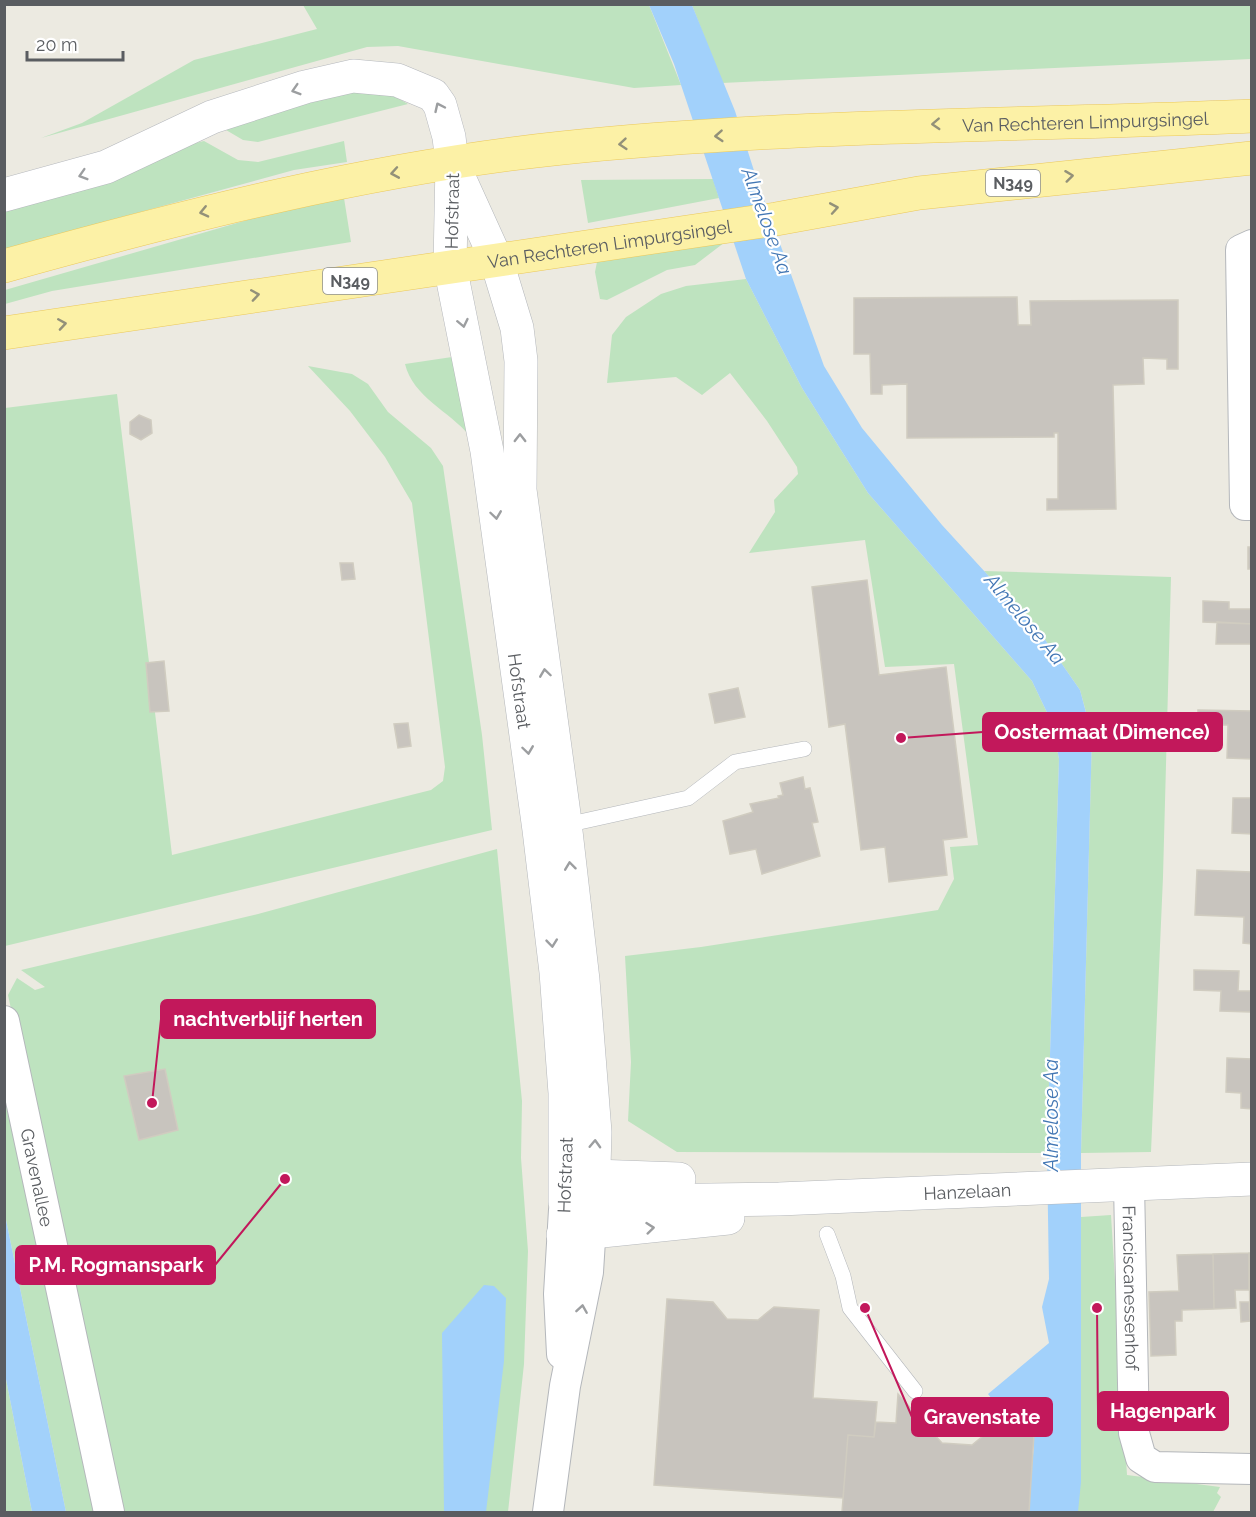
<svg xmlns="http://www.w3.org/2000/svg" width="1256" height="1517" viewBox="0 0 1256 1517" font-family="Raleway,sans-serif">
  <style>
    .green { fill: #bee3bf }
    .water { fill: #a2d1fb }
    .building { fill: #c8c4be; stroke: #d0ccc0; stroke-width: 1.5 }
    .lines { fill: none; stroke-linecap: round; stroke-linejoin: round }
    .service-casing { stroke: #b4b7bb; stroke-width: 16 }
    .minor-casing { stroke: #b4b7bb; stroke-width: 32 }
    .tertiary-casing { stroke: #b4b7bb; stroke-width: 34 }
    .secondary-casing { stroke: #b5b8bd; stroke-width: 34 }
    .primary-casing { stroke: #ebc85b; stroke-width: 34 }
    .service { stroke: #fff; stroke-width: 15 }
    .minor { stroke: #fff; stroke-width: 30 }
    .tertiary { stroke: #fff; stroke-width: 33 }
    .secondary { stroke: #fff; stroke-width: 33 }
    .primary { stroke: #fcf1a6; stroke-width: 33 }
    .oneway { stroke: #9c9ea0 }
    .oneway2 { stroke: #939179 }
    .labels { text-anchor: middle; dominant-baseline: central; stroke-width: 4.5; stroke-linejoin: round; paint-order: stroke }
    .shield { fill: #fff; stroke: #8c8e90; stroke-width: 1.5 }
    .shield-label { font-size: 16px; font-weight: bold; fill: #5a5d61 }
    .street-label { font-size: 18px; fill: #5a5d61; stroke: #fff }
    .water-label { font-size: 20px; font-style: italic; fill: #4377b4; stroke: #fff }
    .leader { fill: none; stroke: #c2185b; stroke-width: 2 }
    .callout-dot { fill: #c2185b; stroke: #fff; stroke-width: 2 }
    .callout { fill: #c2185b; stroke: #c2185b; stroke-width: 2 }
    .callout-label { font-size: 20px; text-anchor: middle; font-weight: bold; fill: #fff }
  </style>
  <rect width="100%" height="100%" fill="#eceae1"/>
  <path class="green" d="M303 5H649L681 85 634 88 398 46 367 47 41 138 82 123 194 60 317 29Z
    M692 5H1251V59L722 83Z
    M384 90 408 104 258 142 243 140 226 130 237 118 312 92Z
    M204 141 238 160 258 162 344 141 347 162 294 170 5 249V210L187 145Z
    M713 179 719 198 588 223 581 180Z
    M344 198 351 242 52 291 5 304V290L258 217Z
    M733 236 695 265 667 270 607 300 600 299 595 272 599 252Z
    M746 279 802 388 868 493 1032 681 1052 723 1059 759 1047 1153 677 1152 628 1121 631 1062 625 956 701 947 938 910 954 879 950 847 978 845 954 664 885 667 865 540 749 553 775 512 774 500 798 474 797 467 767 421 730 373 702 395 676 377 607 383 612 335 626 317 661 294 686 286Z
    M452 357 470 436C449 411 413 397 405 364Z
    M308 366 352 374 368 384 388 412 431 448 443 466 482 735 492 830 5 946V408L117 394 172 855 431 790 443 781 445 767 412 503 385 457 350 411Z
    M984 571 1171 577 1163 877 1151 1152 1081 1153 1092 734 1080 690 1039 631Z
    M497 849 522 1101 521 1158 528 1251 524 1364 508 1512H120L8 995 17 978 35 990 45 987 21 970 258 914Z
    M4 1075 96 1512H66L5 1215Z
    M1111 1215 1127 1475 1220 1487 1217 1493 1221 1497 1213 1512H1051L1081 1217Z
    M5 1374 32 1512H5Z"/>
  <path class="water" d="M649 5H692L735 111 756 177 824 366 862 428 942 525 1039 631 1080 690 1092 735 1081 1153V1482L1078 1512H1027L1034 1446 1032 1435 1018 1432 988 1394 1049 1343 1042 1307 1049 1279 1047 1153 1059 759 1052 723 1032 681 868 493 802 388 746 279 674 64Z
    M5 1215 66 1512H32L5 1374Z
    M484 1285 494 1286 506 1298 504 1361 486 1512H444L442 1333Z"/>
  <path class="building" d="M1017 297 1018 325H1031L1030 301 1178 300V369H1167V359L1143 358 1144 384 1113 385 1116 509 1047 510V499H1058V433H1054V437L907 438V384L882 385V394H871L870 354H854V298Z
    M139 415 151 420 152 433 141 440 130 434V422Z
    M1248 547H1252V569H1248Z
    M340 563H353L355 579 342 580Z
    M867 580 879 675 946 667 967 837 943 840 947 875 889 882 885 847 861 850 845 724 829 727 812 587Z
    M1203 601 1229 602V609H1252V624L1203 622Z
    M1217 622 1252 624V644H1216Z
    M164 661 169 711 150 712 146 663Z
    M738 688 745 717 715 723 709 694Z
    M1198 710 1252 711V759L1227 758 1228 725H1198Z
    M408 723 411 746 398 748 394 724Z
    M803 777 805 789 810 788 818 822 812 823 820 856 762 874 756 849 730 854 723 821 753 812 750 804 779 798 778 796 783 795 780 783Z
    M1233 798H1252V834L1232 833Z
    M1197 870 1252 872V944L1243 943 1244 917 1195 915Z
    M1194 970 1239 971 1238 991H1252V1030L1251 1012 1220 1011 1221 991 1194 990Z
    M1227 1058 1252 1059V1109L1241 1108V1093L1226 1092Z
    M165 1069 178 1130 139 1140 124 1076Z
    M1249 1253H1252V1321H1250Z
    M1249 1253V1290H1235L1236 1308 1214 1309 1213 1254Z
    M1213 1254 1214 1309 1182 1310V1321H1175L1176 1355 1151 1356 1149 1292 1179 1291 1177 1255Z
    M667 1299 713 1302 727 1319 758 1320 774 1307 819 1310 813 1398 877 1402 874 1437 848 1435 843 1498 654 1485Z
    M1240 1302H1249L1250 1321 1241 1322Z
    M898 1394 942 1443 972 1445 989 1431 1034 1434 1029 1512H842L848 1435 874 1437 876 1422 896 1423Z"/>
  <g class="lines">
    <g class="service-casing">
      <path id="service" d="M566 825 688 798 735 762 804 749
        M827 1234 843 1276 850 1308 915 1391"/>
    </g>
    <g class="minor-casing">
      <g id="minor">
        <path d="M1252 245 1241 250 1245 505H1252"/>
        <path id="s1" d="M4 1021 109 1512"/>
        <path id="s2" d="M1129 1184 1134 1433 1141 1458 1155 1467 1252 1469"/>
        <path d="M562 1354 559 1294 564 1210"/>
        <path d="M548 1512 565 1386 588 1272 592 1208"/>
      </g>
    </g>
    <g class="tertiary-casing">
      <g id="tertiary">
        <path id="s3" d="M452 163 450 266 487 451 539 830 556 972 565 1093V1202L779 1199 1252 1179"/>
        <path d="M456 171 496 259 517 328 521 361 520 490 564 814 583 980 595 1132 593 1202"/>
        <path d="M594 1176 679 1179"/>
        <path d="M563 1235 728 1218"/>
      </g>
    </g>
    <g class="secondary-casing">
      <path id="secondary" d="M4 195 106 167 212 117 305 87 353 76 397 80 433 95 440 105 449 137 452 163"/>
    </g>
    <g class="primary-casing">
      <g id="primary">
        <path id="s4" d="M4 266C187 215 372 168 562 148 791 124 1021 126 1252 116"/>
        <path id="s5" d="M4 333 776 219 919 193 1252 158"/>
      </g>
    </g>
    <use href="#service" class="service"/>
    <use href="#minor" class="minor"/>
    <use href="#tertiary" class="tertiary"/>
    <use href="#secondary" class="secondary"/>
    <use href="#primary" class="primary"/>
  </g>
  <defs><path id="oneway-chevron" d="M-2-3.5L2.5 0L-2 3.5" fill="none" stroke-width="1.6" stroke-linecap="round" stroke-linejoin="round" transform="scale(1.5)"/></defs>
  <g class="oneway">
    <use href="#oneway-chevron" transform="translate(296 90) rotate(163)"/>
    <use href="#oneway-chevron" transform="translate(439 107) rotate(-115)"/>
    <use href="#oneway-chevron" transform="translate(83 175) rotate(163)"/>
    <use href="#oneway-chevron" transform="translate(463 323) rotate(78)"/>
    <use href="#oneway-chevron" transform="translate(520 438) rotate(-90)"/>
    <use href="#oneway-chevron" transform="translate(496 515) rotate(82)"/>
    <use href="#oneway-chevron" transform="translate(545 673) rotate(-98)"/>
    <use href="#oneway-chevron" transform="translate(528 750) rotate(82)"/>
    <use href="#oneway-chevron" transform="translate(570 866) rotate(-97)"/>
    <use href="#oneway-chevron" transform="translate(552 943) rotate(84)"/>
    <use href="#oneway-chevron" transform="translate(595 1144) rotate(-88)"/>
    <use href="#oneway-chevron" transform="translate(650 1228) rotate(-6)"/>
    <use href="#oneway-chevron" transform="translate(582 1309) rotate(-81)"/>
  </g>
  <g class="oneway2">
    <use href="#oneway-chevron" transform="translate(936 124) rotate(177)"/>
    <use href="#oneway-chevron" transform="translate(719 136) rotate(176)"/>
    <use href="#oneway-chevron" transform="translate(623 144) rotate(175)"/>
    <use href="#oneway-chevron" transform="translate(395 173) rotate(170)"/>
    <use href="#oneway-chevron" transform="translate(1069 176) rotate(-7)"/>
    <use href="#oneway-chevron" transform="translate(834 208) rotate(-10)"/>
    <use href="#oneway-chevron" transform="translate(204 212) rotate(167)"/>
    <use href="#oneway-chevron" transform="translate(255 295) rotate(-9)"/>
    <use href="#oneway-chevron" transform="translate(62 324) rotate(-9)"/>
  </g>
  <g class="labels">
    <g class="shield">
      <rect x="986" y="170" width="54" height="26" rx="4.5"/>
      <rect x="323" y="268" width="54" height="26" rx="4.5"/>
    </g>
    <g class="shield-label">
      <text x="1013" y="183">N349</text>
      <text x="350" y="281">N349</text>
    </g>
    <g class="street-label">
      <text stroke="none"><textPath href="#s4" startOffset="1095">Van Rechteren Limpurgsingel</textPath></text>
      <text transform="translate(452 211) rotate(-89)">Hofstraat</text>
      <text stroke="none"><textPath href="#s5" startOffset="612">Van Rechteren Limpurgsingel</textPath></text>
      <text stroke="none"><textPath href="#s3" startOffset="534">Hofstraat</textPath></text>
      <text transform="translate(565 1175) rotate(-88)">Hofstraat</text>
      <text stroke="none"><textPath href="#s1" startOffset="160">Gravenallee</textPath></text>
      <text stroke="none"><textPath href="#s3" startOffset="1450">Hanzelaan</textPath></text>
      <text stroke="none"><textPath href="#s2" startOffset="104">Franciscanessenhof</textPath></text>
    </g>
    <g class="water-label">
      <text transform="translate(767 221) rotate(70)">Almelose Aa</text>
      <text transform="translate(1025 619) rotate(50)">Almelose Aa</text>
      <text transform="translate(1051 1115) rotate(-90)">Almelose Aa</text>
    </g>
  </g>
  <path class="leader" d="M901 738L983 732M152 1103L161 1019M285 1179L215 1265M1097 1308L1098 1411M865 1308L912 1417"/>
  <g class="callout-dot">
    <circle cx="901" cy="738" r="6"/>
    <circle cx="152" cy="1103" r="6"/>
    <circle cx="285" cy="1179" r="6"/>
    <circle cx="1097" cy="1308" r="6"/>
    <circle cx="865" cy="1308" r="6"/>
  </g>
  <g class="callout">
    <rect x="983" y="713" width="239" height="38" rx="6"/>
    <rect x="161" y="1000" width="214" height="38" rx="6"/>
    <rect x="16" y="1246" width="199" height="38" rx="6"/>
    <rect x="1098" y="1392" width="130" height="38" rx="6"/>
    <rect x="912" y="1398" width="140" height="38" rx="6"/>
  </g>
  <g class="callout-label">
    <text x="1102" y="739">Oostermaat (Dimence)</text>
    <text x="268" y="1026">nachtverblijf herten</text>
    <text x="116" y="1272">P.M. Rogmanspark</text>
    <text x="1163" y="1418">Hagenpark</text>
    <text x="982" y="1424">Gravenstate</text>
  </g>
  <rect width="1256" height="1517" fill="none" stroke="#5a5d61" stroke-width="12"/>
  <path d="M27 51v9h96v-9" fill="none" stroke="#5a5d61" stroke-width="3"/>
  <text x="36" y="51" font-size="18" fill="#5a5d61" stroke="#ffffff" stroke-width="4.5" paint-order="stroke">20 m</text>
</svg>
